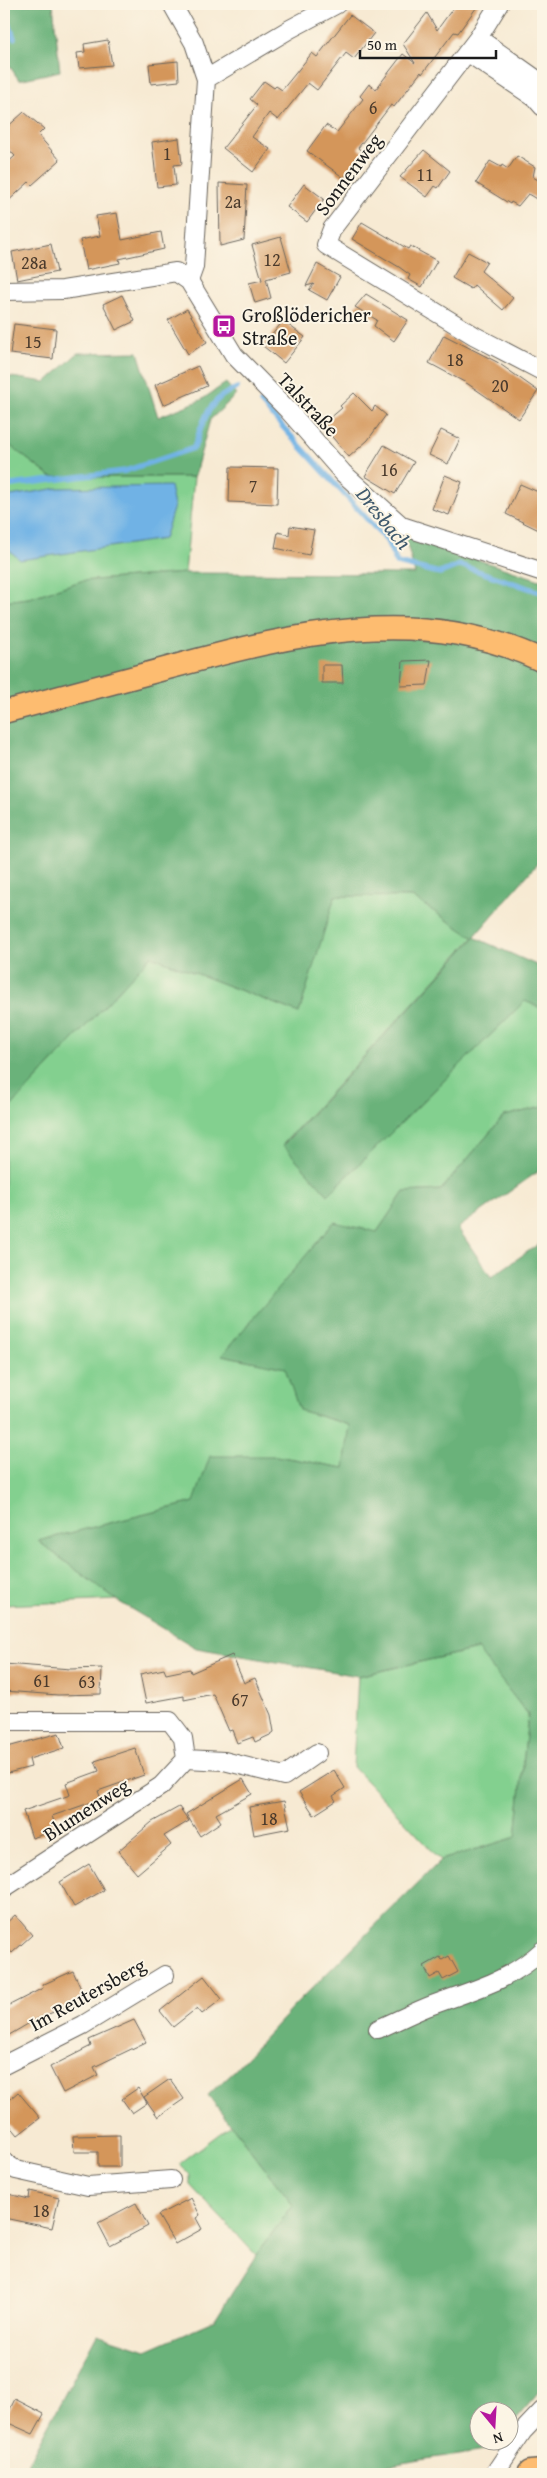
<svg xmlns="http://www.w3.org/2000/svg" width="547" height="2478" viewBox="0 0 547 2478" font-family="'Gentium Book Plus',serif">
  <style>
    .green { fill: #83d08f; stroke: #507656 }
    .forest { fill: #6ab27a; stroke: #43674b }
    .water { fill: #70b2e5; stroke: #466780 }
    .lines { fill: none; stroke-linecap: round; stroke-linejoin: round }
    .stream { stroke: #70b2e5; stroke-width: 5.5 }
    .building { fill: #d4965a }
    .minor-casing { stroke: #69645c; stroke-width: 20 }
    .major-casing { stroke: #69645c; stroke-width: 25 }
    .highway-casing { stroke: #69645c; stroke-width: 29 }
    .minor { stroke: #fff; stroke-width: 18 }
    .major { stroke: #fdbc70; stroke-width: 22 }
    .highway { stroke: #fdbc70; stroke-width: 26 }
    .labels { text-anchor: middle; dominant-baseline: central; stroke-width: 4; stroke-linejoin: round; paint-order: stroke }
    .number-label { font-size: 18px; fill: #4a3a2c }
    .street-label { font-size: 20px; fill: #1c1c1c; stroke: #fcf5e5 }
    .poi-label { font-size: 20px; fill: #1c1c1c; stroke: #fcf5e5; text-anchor: start }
    .water-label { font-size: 21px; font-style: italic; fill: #3e586c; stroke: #fcf5e5 }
  </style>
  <rect width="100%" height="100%" fill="#fcf5e5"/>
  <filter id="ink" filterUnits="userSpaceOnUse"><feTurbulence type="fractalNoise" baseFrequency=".02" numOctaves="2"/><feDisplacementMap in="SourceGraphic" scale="10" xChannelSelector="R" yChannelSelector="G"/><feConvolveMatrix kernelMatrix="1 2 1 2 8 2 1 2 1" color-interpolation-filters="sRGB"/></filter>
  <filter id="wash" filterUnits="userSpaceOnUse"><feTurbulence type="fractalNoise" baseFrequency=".0096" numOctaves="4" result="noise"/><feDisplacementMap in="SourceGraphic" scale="20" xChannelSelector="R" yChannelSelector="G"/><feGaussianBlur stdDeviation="1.12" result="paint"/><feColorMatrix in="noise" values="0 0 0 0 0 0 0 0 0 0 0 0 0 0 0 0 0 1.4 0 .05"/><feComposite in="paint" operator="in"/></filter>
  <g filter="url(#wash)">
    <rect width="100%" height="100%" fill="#f7ead3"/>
    <path class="green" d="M4 441 51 477H194L185 573 81 581 29 598 4 601Z
      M334 896 412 897 474 937 283 1144 328 1195 525 1001 543 1009V1107L504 1116 441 1190 404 1192 377 1232 222 1355 286 1368 299 1410 350 1425 344 1468 276 1456 194 1502 38 1541 116 1600 4 1605V1114L151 956 299 1013Z
      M478 1649 528 1715 516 1838 441 1860 353 1767 358 1676Z
      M231 2125 293 2205 256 2255 190 2185V2175L179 2164Z"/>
    <path class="forest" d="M4 4H53L60 71 19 80 4 58Z
      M138 352 158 417 201 400 226 383 236 395 210 420 194 477H51L4 441V376L46 382 78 353Z
      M405 536 543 581V677L541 685 543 699V857L474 937 543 968V1009L525 1001 328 1195 283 1145 474 938 412 897 335 896 299 1013 151 956 4 1114V601L29 598 81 581 185 573 415 574Z
      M543 1107V1168L458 1228 491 1277 543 1241V2388L510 2426V2410H480V2440L498 2441 491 2449 332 2474H22L97 2334 146 2350 215 2320 256 2255 293 2205 208 2095 235 2070 297 2003 441 1860 516 1837 528 1715 477 1649 358 1676 196 1648 116 1600 38 1541 194 1502 210 1456H276L344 1468 350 1425 299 1410 285 1368 222 1355 334 1222 377 1232 404 1192 441 1190 504 1116Z"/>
    <path class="water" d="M170 486 174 506 164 539 20 560 4 545V497L58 488Z"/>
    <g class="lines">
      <path class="stream" d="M4 10 14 38
        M261 403 387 541 397 563 440 573 460 565 543 593
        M4 486 125 471 194 448C203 422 208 398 237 388"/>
    </g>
    <g id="blocks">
      <path class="building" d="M456 4H479L458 33 454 32 422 74 421 72 394 107 391 105 358 148 363 152 344 178 307 151 326 125 337 132 363 99 360 96 369 84 376 89 403 54 415 63 403 44 427 13 437 30Z
        M350 15 374 33 354 59 346 53 317 90 308 83 278 120 269 113 252 137 270 149 253 172 223 148 257 105 250 99 264 81 274 88 276 86 282 90 312 53 317 57Z
        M108 40 112 65 79 68 77 53 85 52 84 44Z
        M178 61 179 81 151 84 149 64Z
        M24 112 44 129 38 135 60 160 32 185 29 182 4 205V166L15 156 4 144V130Z
        M179 138 182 164 174 165 176 185 157 187 152 142Z
        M424 150 450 171 438 188 435 186 427 197 400 177Z
        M517 156 535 167 533 177 543 183V203L528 194 518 206 511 202 510 204 476 183 490 161 501 167 502 165 508 169Z
        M219 183 247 185 244 240 220 246Z
        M304 184 324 199 307 222 287 207Z
        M117 213 122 240 161 232 164 249 119 259 120 263 86 270 80 240 100 236 96 216Z
        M362 222 408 249 410 246 437 261 422 287 408 279 410 275 399 267 352 239Z
        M281 237 291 272 266 279 271 298 255 303 249 283 262 280 252 245Z
        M51 244 57 272 17 280 12 252Z
        M468 252 487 262 481 271 513 298 503 310 474 285 471 289 452 278Z
        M317 264 340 277 327 300 309 290 314 284 306 286Z
        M366 294 408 320 394 341 374 326 377 320 355 307Z
        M122 295 135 321 116 330 103 304Z
        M187 309 207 342 188 354 168 320Z
        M283 321 305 337 284 363 263 346Z
        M14 324 56 329 53 359 10 354Z
        M444 335 497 362 538 391 519 419 468 384 429 363Z
        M198 366 207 386 163 405 155 385Z
        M354 393 372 411 375 406 386 415 368 440 349 457 322 425 342 408 340 406Z
        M441 430 460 439 448 464 429 455Z
        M384 445 414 462 395 494 365 476Z
        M230 467 278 468 277 504 229 502Z
        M445 475 462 482 449 515 432 509Z
        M520 484 543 494V532L506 514Z
        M290 526 314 530 309 555 275 548 278 532 289 535Z
        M431 660 427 685 401 686 403 661Z
        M322 665H342L343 683H322Z
        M232 1655 244 1683 255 1678 271 1715 274 1732 270 1735 255 1742 253 1737 237 1743 232 1730 229 1731 213 1694 184 1700V1696L146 1703 140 1674 164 1669 166 1674 190 1669 191 1673Z
        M4 1664 71 1669 102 1668 101 1694 58 1695 4 1691Z
        M59 1733 64 1748 29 1759 31 1767 4 1774V1748Z
        M135 1748 144 1775 98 1791 101 1799 52 1816 57 1830 32 1838 23 1811 70 1795 66 1783 99 1771 95 1761Z
        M334 1770 345 1788 333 1796 336 1801 314 1815 299 1792Z
        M243 1779 252 1794 216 1814 221 1822 200 1836 186 1814Z
        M284 1801 290 1828 254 1835 249 1807Z
        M179 1807 189 1821 164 1836 171 1845 137 1874 118 1851 152 1822Z
        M89 1864 104 1890 74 1907 60 1882Z
        M15 1915 32 1935 12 1953 4 1943V1925Z
        M449 1956 458 1972 443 1980 439 1973 430 1978 424 1966 440 1957 442 1960Z
        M73 1971 85 1998 33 2021 4 2038V2008L43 1988 42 1985Z
        M204 1976 222 1999 202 2014 197 2008 173 2027 160 2011Z
        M134 2020 146 2042 94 2067 98 2075 63 2093 50 2067 91 2046 89 2040Z
        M170 2079 184 2099 158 2117 144 2097Z
        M138 2088 147 2103 132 2113 122 2099Z
        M18 2092 40 2118 18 2135 4 2118V2104Z
        M120 2135V2167H98V2152H74L73 2136Z
        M30 2191 59 2198 52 2228 4 2218V2193L29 2199Z
        M191 2198 200 2215 196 2218 202 2229 175 2244 158 2215Z
        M136 2203 148 2226 110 2246 98 2223Z
        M15 2399 44 2414 33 2434 4 2421Z"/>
    </g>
  </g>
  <g filter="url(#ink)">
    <use href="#blocks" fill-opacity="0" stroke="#69645c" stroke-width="1"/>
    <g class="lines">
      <g class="minor-casing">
        <path id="minor" d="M172 4 194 43 206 79 194 267 189 281
          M499 4 478 38 332 229 326 245 475 336 540 370
          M478 38 543 84
          M467 52 535 98 543 107
          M206 79 290 29 337 4
          M4 291 63 290 176 272 189 281 234 355 288 410 343 473 402 526 543 572
          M4 1721H170L183 1738 186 1759 161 1786 4 1888
          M186 1759 224 1761 284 1776 317 1753
          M378 2029C394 2022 410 2014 427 2007 471 1990 507 1983 543 1950
          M4 2065 83 2025 165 1975
          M4 2162 16 2170 88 2186 171 2180
          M494 2474 523 2431 543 2410"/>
      </g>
      <g class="major-casing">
        <path id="major" d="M4 712C58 698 113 683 168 668 291 634 422 602 543 661"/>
      </g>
      <g class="highway-casing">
        <path id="highway" d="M531 2474 543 2473"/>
      </g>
      <use href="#minor" class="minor"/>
      <use href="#major" class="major"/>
      <use href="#highway" class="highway"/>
    </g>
  </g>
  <defs>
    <g id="bus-square" transform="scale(1.25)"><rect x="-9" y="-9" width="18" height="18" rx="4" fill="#b5179e" stroke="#fcf5e5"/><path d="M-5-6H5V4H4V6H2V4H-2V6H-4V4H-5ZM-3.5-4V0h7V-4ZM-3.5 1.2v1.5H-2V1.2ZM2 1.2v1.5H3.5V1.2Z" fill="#fff"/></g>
  </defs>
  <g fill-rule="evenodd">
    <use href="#bus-square" x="224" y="326"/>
  </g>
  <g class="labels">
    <g class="number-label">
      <text x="373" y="107">6</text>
      <text x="167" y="153">1</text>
      <text x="425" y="174">11</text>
      <text x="233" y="201">2a</text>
      <text x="272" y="259">12</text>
      <text x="34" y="262">28a</text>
      <text x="33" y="341">15</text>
      <text x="455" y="359">18</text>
      <text x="500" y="385">20</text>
      <text x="389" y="469">16</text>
      <text x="253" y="485">7</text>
      <text x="42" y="1680">61</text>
      <text x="87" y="1681">63</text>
      <text x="240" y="1699">67</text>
      <text x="269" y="1818">18</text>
      <text x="41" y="2210">18</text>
    </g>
    <g class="street-label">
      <text transform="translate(348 174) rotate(-53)">Sonnenweg</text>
      <text transform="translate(309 404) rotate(47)">Talstraße</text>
      <text transform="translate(86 1809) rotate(-33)">Blumenweg</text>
      <text transform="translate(87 1994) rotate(-29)">Im Reutersberg</text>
    </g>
    <g class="poi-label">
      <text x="242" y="314">Großlödericher<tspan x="242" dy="23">Straße</tspan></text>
    </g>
    <g class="water-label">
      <text transform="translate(384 518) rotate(51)">Dresbach</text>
    </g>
  </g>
  <rect width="547" height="2478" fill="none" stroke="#fcf5e5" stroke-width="20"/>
  <g transform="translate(494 2426) rotate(162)"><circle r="24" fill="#fcf5e5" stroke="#a29e95"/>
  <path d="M0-4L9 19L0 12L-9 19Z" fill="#b5179e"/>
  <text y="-8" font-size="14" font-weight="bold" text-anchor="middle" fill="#1c1c1c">N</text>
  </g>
  <path d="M360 50v8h136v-8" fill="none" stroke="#1c1c1c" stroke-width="2.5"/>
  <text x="367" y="50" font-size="15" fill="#1c1c1c" stroke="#fcf5e5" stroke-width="4" paint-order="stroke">50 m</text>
</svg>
